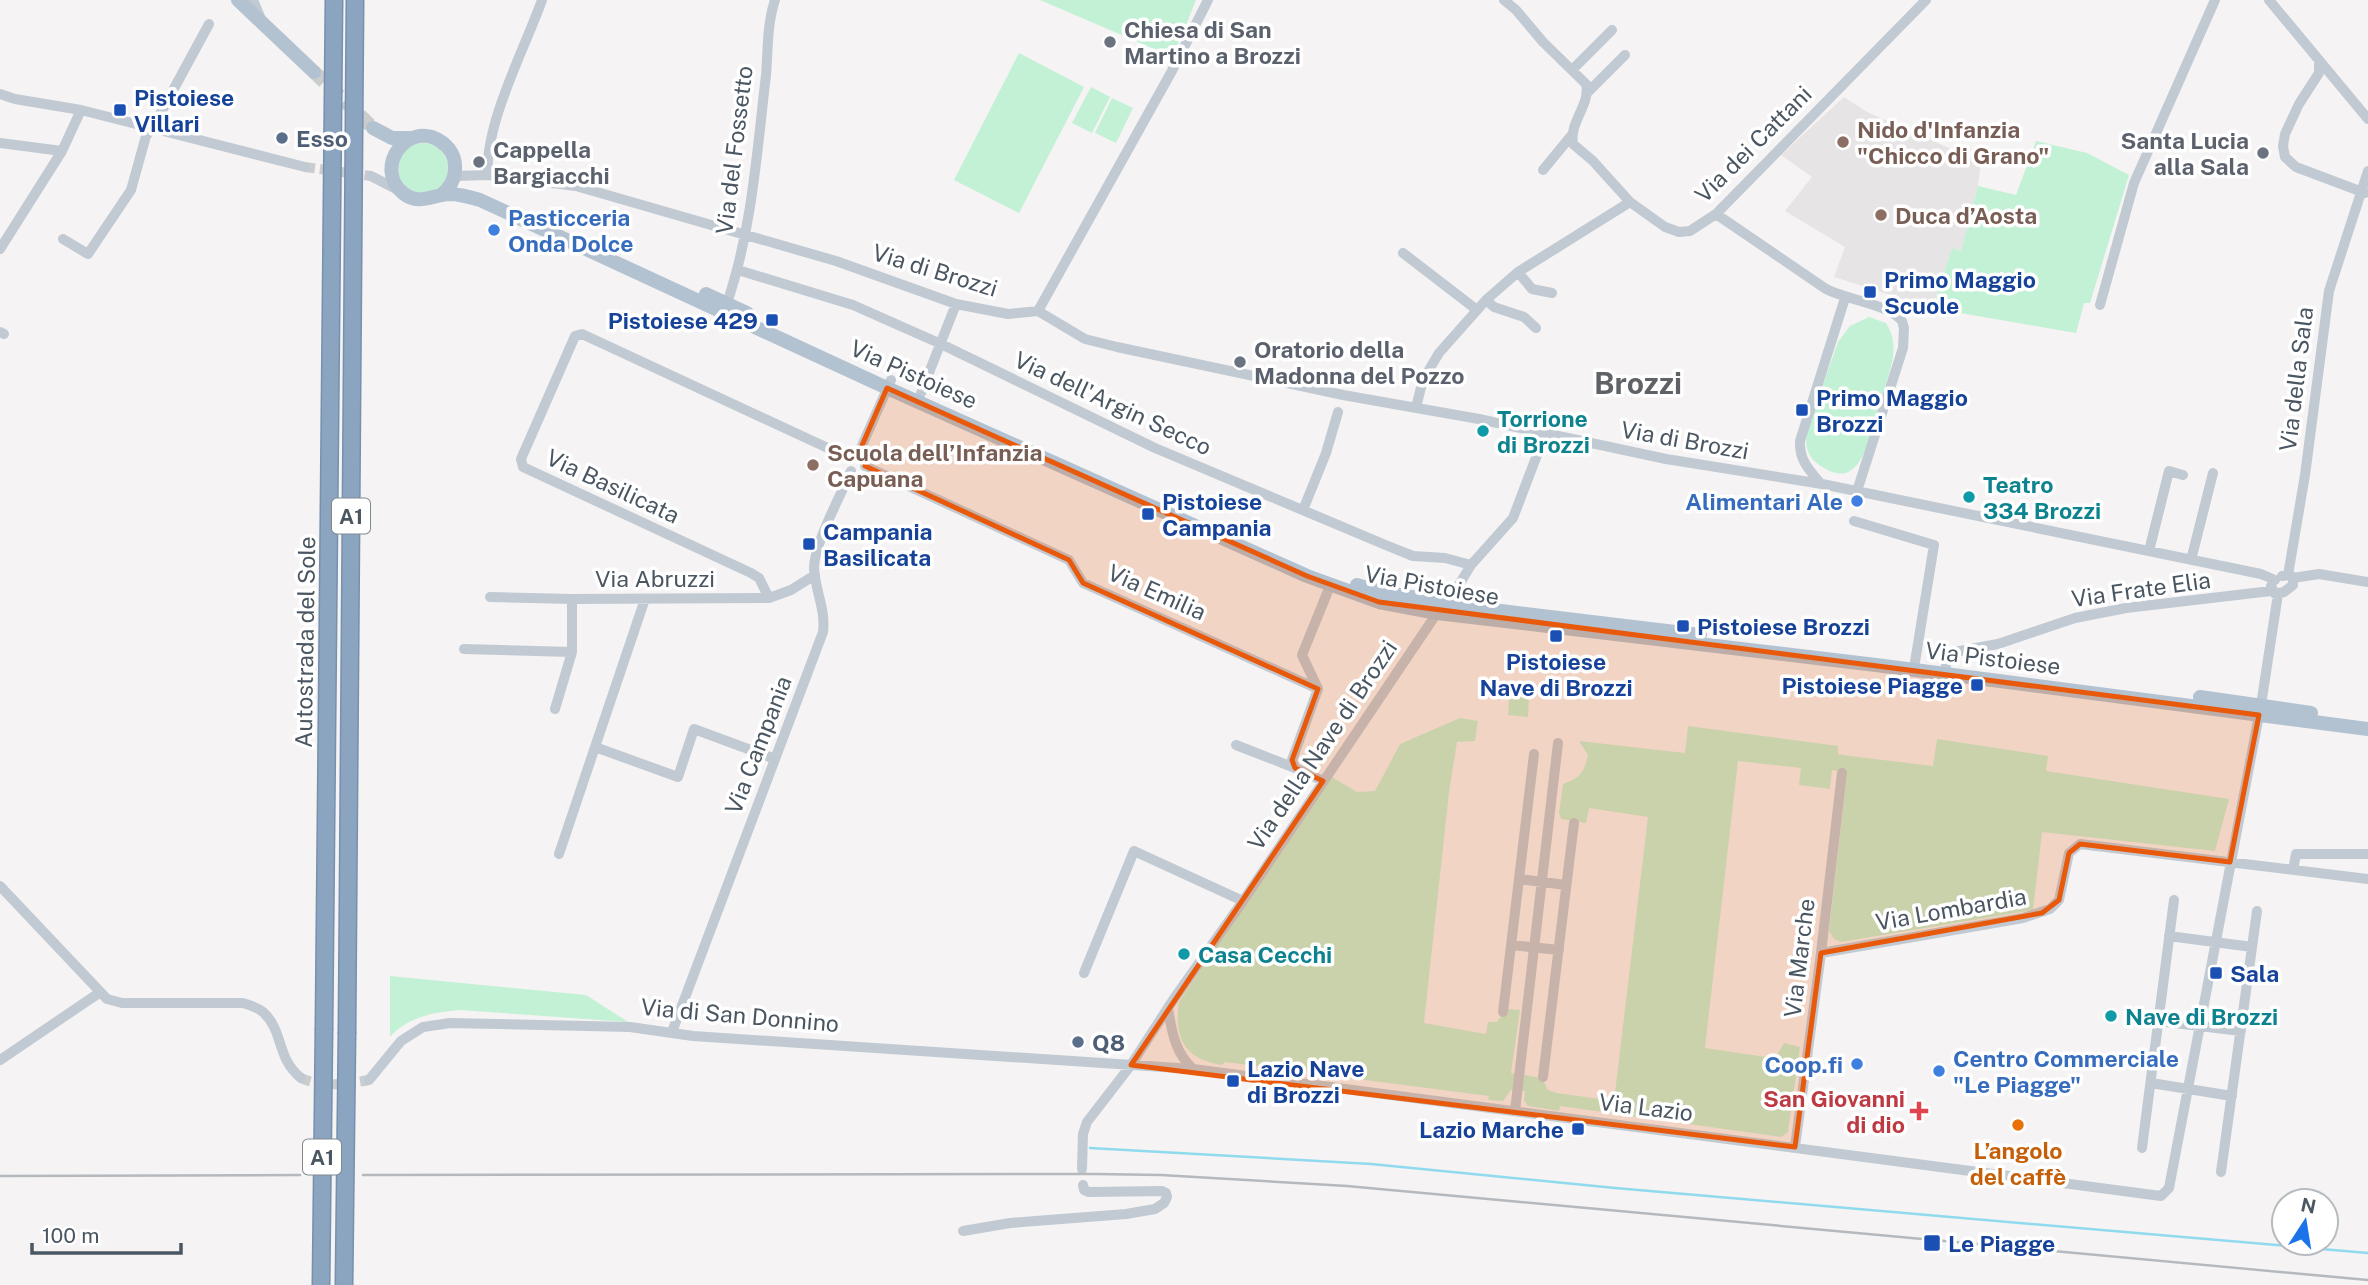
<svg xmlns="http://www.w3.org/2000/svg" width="2368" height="1285" viewBox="0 0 2368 1285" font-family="'Public Sans',sans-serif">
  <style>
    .education { fill: #e6e4e5 }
    .green { fill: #c3f1d5 }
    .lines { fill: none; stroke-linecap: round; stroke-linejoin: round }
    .stream { stroke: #90daee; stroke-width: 2.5 }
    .minor-tunnel { stroke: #caccce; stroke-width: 10; stroke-dasharray: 10 5; stroke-linecap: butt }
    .major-tunnel { stroke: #caccce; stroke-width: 14; stroke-dasharray: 14 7; stroke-linecap: butt }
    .highway-casing { stroke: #7690ad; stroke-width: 19 }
    .minor { stroke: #c1cad2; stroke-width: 10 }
    .major { stroke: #b3c2d1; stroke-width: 14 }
    .highway { stroke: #8ba5c1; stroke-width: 16 }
    .rail { stroke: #b5b8bd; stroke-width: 2.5 }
    .highway-bridge-casing { stroke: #7690ad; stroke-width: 19; stroke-linecap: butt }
    .highway-bridge { stroke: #8ba5c1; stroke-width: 16 }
    .marked { fill: #e8590c; fill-opacity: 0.2; stroke: #e8590c; stroke-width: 5; stroke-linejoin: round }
    .worship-dot { fill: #6b7280; stroke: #fff; stroke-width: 2.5 }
    .transit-dot { fill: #1a4fb4; stroke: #fff; stroke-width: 2.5 }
    .service-dot { fill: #5c6f8a; stroke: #fff; stroke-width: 2.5 }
    .education-dot { fill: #8d6e63; stroke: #fff; stroke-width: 2.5 }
    .shop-dot { fill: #3f7fe0; stroke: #fff; stroke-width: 2.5 }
    .culture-dot { fill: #0f9aa8; stroke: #fff; stroke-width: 2.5 }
    .health-dot { fill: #e0444e; stroke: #fff; stroke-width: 2.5 }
    .food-dot { fill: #e8710a; stroke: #fff; stroke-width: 2.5 }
    .labels { text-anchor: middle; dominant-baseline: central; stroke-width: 7; stroke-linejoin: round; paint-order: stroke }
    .shield { fill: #fff; stroke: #808990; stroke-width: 2 }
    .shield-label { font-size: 21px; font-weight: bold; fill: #4a5661 }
    .worship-label { font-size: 23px; font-weight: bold; fill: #5b616d; stroke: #fff; text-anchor: start }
    .transit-label { font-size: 23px; font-weight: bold; fill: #164399; stroke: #fff; text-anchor: start }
    .education-label { font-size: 23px; font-weight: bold; fill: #785e54; stroke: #fff; text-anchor: start }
    .service-label { font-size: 23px; font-weight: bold; fill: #4e5e75; stroke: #fff; text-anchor: start }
    .street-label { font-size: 23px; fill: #4a5661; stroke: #fff }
    .shop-label { font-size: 23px; font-weight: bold; fill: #366cbe; stroke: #fff; text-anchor: start }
    .culture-label { font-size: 23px; font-weight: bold; fill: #0d838f; stroke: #fff; text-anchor: start }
    .health-label { font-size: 23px; font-weight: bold; fill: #be3a42; stroke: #fff; text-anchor: end }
    .food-label { font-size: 23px; font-weight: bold; fill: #c56008; stroke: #fff }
    .district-label { font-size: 30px; font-weight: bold; fill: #5f6368; stroke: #fff }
  </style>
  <rect width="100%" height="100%" fill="#f5f3f3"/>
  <path class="education" d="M1844 97 1867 112 1981 162 1978 186 1961 251 1952 249 1932 308 1834 277 1845 247 1785 211 1812 177 1781 155Z"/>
  <path class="green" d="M1040 0H1196L1173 57Z
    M1019 53 1084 87 1019 213 954 180Z
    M1091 87 1110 97 1092 133 1072 123Z
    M1112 98 1133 108 1116 143 1095 133Z
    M2036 141 2087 153 2129 175 2090 303H2084L2076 333 1943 310 1929 315 1926 307 1933 308 1952 248 1961 251 1978 186 2016 195Z
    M398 168a25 25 0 1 1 50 0a25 25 0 1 1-50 0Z
    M1869 317 1886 323C1894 336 1895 348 1892 363 1887 380 1882 398 1876 415 1868 443 1859 495 1818 464 1806 455 1805 444 1807 430L1838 342 1850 326Z
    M1510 681 1530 682 1528 717 1508 715Z
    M1460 718 1478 721 1475 741 1457 742 1449 792 1424 1023 1486 1034 1488 1022H1497L1506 1009 1520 1010 1511 1073 1542 1078 1548 1090 1557 1093 1614 1101 1648 817 1589 808 1586 823 1561 819 1559 813 1563 784C1580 778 1584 773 1588 755L1579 741 1685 753 1688 726 1838 746V754L1850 756 1933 766 1937 739 2048 756 2046 771 2229 799 2215 851 2042 832 2033 910 1841 942 1834 939 1829 931 1847 773 1832 770 1830 789 1799 785 1801 768 1738 761 1705 1048 1766 1057 1777 1055 1784 1043 1800 1047 1788 1132 1781 1137 1560 1106 1559 1111 1528 1106 1524 1100 1525 1091 1511 1090 1503 1101 1488 1100 1489 1096 1225 1062 1222 1065C1184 1059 1174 1038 1179 1002L1332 777 1357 792 1375 791 1400 744Z
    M390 976 586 995 628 1022 460 1010C435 1012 407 1017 390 1037Z"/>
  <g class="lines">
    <path class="stream" d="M1090 1148 1371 1164 1615 1188 2368 1253"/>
    <path class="minor-tunnel" d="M305 167 371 176
      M301 1078C322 1088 347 1084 369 1080"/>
    <path class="major-tunnel" d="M314 72 372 127"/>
    <g class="highway-casing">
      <path id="highway" d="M324 1028 334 0
        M347 1032 355 0"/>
    </g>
    <path class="minor" d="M253 0 261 19
      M1504 0 1516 10 1543 42 1586 84C1591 105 1569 121 1573 144L1593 161 1630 202 1665 227 1679 232 1690 231 1716 214 1926 0
      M2269 0 2368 119
      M2319 63V73L2299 104 2285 134 2283 146 2285 157 2296 167 2365 193
      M1572 70 1612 30
      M1588 92 1625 55
      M0 94 15 99 81 110 305 167
      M0 143 62 151 81 110
      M1543 170 1571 136
      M488 175C484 125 525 48 542 0
      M371 176 400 191
      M455 176 488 175 576 186 836 261 956 304 1008 314 1038 311 1085 339 1117 347 1343 395 1479 419 1666 459 1822 484 2261 574 2275 580
      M1716 214 1826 289C1847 300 1889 304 1902 321L1904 328 1903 348 1857 491
      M63 239 88 254 131 190 146 136 152 129 209 24
      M0 249 62 151
      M1403 253 1477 310
      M738 270 853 305 941 344 1155 448 1388 546 1413 556 1445 558 1471 565
      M1518 272 1532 289 1552 293
      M1486 300 1494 307 1524 317 1536 328
      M727 303C752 230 757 151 766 75 768 50 767 24 775 0
      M2100 305 2134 183 2215 0
      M1038 311 1173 69 1208 0
      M0 332 4 334
      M921 393 956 304
      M1416 407 1423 380 1439 353 1486 300 1518 272 1630 202
      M860 450 891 380
      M865 466 1069 560 1083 583 1318 689
      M1821 484C1809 470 1799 460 1800 441L1845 298
      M1303 510 1326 453 1338 412
      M1854 521 1934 545 1915 662
      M2149 551 2169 471 2183 475
      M2191 560 2213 473
      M2288 575 2305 475 2329 291 2368 171
      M2282 576 2290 575 2293 578 2319 574 2368 582
      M2271 586 2275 594 2284 592 2293 585V578
      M490 597 572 599 769 598 791 590 815 575
      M769 598 759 578 751 573 523 467 521 459 575 336 582 334 845 456
      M645 599 595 747 678 777 694 729 775 759
      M1448 603 1471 565 1513 518 1545 434
      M464 649 572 652
      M1946 666 1947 658 1954 652 1998 644 2075 618 2126 608 2271 591
      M2261 705 2278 594
      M555 709 572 652V599
      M1236 745 1295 768
      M1323 781 1295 768 1292 760 1318 689 1302 655 1330 586
      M559 854 595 747
      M2293 870 2296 854H2368
      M1519 879 1566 885
      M0 886 107 999 122 1003H243C250 1005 258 1008 263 1012 284 1031 276 1058 301 1078
      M2169 936 2252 947
      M1511 945 1559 950
      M1821 953 2023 918 2050 909 2059 900 2069 853 2080 844 2368 879
      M1084 973 1134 851 1243 901
      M1168 1009C1172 1032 1175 1053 1193 1069
      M1503 1012 1534 754
      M2158 1021 2241 1031
      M672 1032 823 632C826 610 815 590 814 568 814 544 841 495 851 471
      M0 1060 99 993
      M1543 1077 1574 823
      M369 1080 401 1041 423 1027 450 1023 630 1027 693 1036 1193 1069 2161 1196 2169 1188 2259 715
      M2151 1083 2232 1096
      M1515 1111 1558 743
      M1795 1147 1821 953 1842 773
      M2142 1148 2174 900
      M1082 1169 1083 1134 1087 1122 1131 1065 1173 1000 1243 901 1437 613
      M2221 1172 2257 911
      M963 1231 1010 1223 1126 1214 1155 1209 1164 1203 1167 1197 1166 1193 1162 1191 1089 1192 1084 1190 1083 1185"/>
    <path class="major" d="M238 0 314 72
      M373 128 392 138H410
      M441 195C459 181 461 154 440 141 407 120 373 168 403 193 419 206 432 195 449 194 460 194 470 197 480 200L887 388 1307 576 1379 602 1437 613 1876 665 2368 729
      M706 294 747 313
      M1357 585 1381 592 1477 608 1700 635
      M2200 697 2311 713"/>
    <use href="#highway" class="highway"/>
    <path class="rail" d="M363 1175 1096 1174 1161 1175 1347 1186 2368 1280
      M0 1176 300 1175"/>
    <g class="highway-bridge-casing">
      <path id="highway-bridge" d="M321 1285 324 1028
        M344 1285 347 1032"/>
    </g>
    <use href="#highway-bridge" class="highway-bridge"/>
  </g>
  <path class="marked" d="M887 388 1307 576 1379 602 2259 715 2230 862 2080 844 2069 853 2059 900 2042 913 1821 953 1795 1147 1131 1065 1323 781 1295 768 1292 760 1318 689 1083 583 1069 560 865 466 868 456 860 450Z"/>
  <g class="worship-dot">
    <circle cx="1110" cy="42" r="7"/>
    <circle cx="2263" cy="153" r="7"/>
    <circle cx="479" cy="162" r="7"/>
    <circle cx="1240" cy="362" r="7"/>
  </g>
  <g class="transit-dot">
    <rect x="113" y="103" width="14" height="14" rx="3.5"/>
    <rect x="1863" y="285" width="14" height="14" rx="3.5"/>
    <rect x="765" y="313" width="14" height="14" rx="3.5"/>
    <rect x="1795" y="403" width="14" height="14" rx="3.5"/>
    <rect x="1141" y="507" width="14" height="14" rx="3.5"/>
    <rect x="802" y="537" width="14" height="14" rx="3.5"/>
    <rect x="1676" y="619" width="14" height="14" rx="3.5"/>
    <rect x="1549" y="629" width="14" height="14" rx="3.5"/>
    <rect x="1970" y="678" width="14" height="14" rx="3.5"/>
    <rect x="2209" y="966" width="14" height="14" rx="3.5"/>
    <rect x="1226" y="1074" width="14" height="14" rx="3.5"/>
    <rect x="1571" y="1122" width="14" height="14" rx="3.5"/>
    <rect x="1923" y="1234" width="18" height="18" rx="3.5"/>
  </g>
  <g class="service-dot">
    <circle cx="282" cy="138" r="7"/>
    <circle cx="1078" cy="1042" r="7"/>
  </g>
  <g class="education-dot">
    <circle cx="1843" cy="142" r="7"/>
    <circle cx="1881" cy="215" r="7"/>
    <circle cx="813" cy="465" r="7"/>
  </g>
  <g class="shop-dot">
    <circle cx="494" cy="230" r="7"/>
    <circle cx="1857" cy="501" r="7"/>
    <circle cx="1857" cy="1064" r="7"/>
    <circle cx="1939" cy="1071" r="7"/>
  </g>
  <g class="culture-dot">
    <circle cx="1483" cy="431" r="7"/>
    <circle cx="1969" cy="497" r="7"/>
    <circle cx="1184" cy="954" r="7"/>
    <circle cx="2111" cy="1016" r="7"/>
  </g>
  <path class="health-dot" d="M1915.5 1100.5h7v7h7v7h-7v7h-7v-7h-7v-7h7z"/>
  <circle class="food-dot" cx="2018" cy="1125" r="7"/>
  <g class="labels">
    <g class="shield">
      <rect x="332" y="498.5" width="38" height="35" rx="5"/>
      <rect x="303" y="1139.5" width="38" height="35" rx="5"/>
    </g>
    <g class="shield-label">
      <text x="351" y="516">A1</text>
      <text x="322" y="1157">A1</text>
    </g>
    <g class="worship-label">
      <text x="1124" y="29">Chiesa di San<tspan x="1124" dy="26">Martino a Brozzi</tspan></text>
      <text x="2249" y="140" text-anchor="end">Santa Lucia<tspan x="2249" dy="26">alla Sala</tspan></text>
      <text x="493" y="149">Cappella<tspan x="493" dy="26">Bargiacchi</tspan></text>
      <text x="1254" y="349">Oratorio della<tspan x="1254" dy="26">Madonna del Pozzo</tspan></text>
    </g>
    <g class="transit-label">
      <text x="134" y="97">Pistoiese<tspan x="134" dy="26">Villari</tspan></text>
      <text x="1884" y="279">Primo Maggio<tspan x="1884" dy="26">Scuole</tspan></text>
      <text x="758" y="320" text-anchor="end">Pistoiese 429</text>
      <text x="1816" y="397">Primo Maggio<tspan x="1816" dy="26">Brozzi</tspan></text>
      <text x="1162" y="501">Pistoiese<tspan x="1162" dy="26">Campania</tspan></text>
      <text x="823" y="531">Campania<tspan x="823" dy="26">Basilicata</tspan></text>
      <text x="1697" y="626">Pistoiese Brozzi</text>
      <text x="1556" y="661" text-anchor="middle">Pistoiese<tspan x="1556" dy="26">Nave di Brozzi</tspan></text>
      <text x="1963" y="685" text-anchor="end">Pistoiese Piagge</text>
      <text x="2230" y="973">Sala</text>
      <text x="1247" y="1068">Lazio Nave<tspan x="1247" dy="26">di Brozzi</tspan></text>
      <text x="1564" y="1129" text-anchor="end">Lazio Marche</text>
      <text x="1948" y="1243">Le Piagge</text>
    </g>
    <g class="education-label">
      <text x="1857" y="129">Nido d'Infanzia<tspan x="1857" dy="26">"Chicco di Grano"</tspan></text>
      <text x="1895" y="215">Duca d’Aosta</text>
      <text x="827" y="452">Scuola dell’Infanzia<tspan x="827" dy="26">Capuana</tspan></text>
    </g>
    <g class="service-label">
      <text x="296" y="138">Esso</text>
      <text x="1092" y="1042">Q8</text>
    </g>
    <g class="street-label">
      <text transform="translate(1753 144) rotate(-45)">Via dei Cattani</text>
      <text transform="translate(734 150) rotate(-83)">Via del Fossetto</text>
      <text transform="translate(935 270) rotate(17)">Via di Brozzi</text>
      <text transform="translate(914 374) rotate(24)">Via Pistoiese</text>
      <text transform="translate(2296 379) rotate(-83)">Via della Sala</text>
      <text transform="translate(1113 403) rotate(25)">Via dell'Argin Secco</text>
      <text transform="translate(1685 440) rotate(10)">Via di Brozzi</text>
      <text transform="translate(613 486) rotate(25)">Via Basilicata</text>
      <text x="655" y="578">Via Abruzzi</text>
      <text transform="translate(1432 585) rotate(10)">Via Pistoiese</text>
      <text transform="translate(2141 589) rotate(-8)">Via Frate Elia</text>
      <text transform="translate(1157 592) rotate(24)">Via Emilia</text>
      <text transform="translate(305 642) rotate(-89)">Autostrada del Sole</text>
      <text transform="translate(1993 658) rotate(7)">Via Pistoiese</text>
      <text transform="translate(758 745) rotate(-69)">Via Campania</text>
      <text transform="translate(1322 745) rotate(-56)">Via della Nave di Brozzi</text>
      <text transform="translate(1951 909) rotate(-10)">Via Lombardia</text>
      <text transform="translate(1799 958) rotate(-83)">Via Marche</text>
      <text transform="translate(740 1015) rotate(5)">Via di San Donnino</text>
      <text transform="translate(1646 1107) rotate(7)">Via Lazio</text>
    </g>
    <g class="shop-label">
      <text x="508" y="217">Pasticceria<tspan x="508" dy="26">Onda Dolce</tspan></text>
      <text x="1843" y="501" text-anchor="end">Alimentari Ale</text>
      <text x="1953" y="1058">Centro Commerciale<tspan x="1953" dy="26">"Le Piagge"</tspan></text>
      <text x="1843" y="1064" text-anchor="end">Coop.fi</text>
    </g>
    <g class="culture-label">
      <text x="1497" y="418">Torrione<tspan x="1497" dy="26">di Brozzi</tspan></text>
      <text x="1983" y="484">Teatro<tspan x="1983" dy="26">334 Brozzi</tspan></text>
      <text x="1198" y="954">Casa Cecchi</text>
      <text x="2125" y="1016">Nave di Brozzi</text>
    </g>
    <g class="health-label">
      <text x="1905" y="1098">San Giovanni<tspan x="1905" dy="26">di dio</tspan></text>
    </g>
    <g class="food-label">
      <text x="2018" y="1150">L’angolo<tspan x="2018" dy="26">del caffè</tspan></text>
    </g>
    <g class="district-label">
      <text x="1638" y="383">Brozzi</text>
    </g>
  </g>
  <g transform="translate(2305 1222) rotate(12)"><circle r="33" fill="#ffffff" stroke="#b7bbc0" stroke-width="2"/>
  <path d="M0-5L12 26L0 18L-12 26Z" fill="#1a73e8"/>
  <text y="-10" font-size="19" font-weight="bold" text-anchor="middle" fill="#4a5661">N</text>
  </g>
  <path d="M32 1243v10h149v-10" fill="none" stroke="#4a5661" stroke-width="3.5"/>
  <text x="42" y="1243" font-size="21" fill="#4a5661" stroke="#ffffff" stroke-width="5" paint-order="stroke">100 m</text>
</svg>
